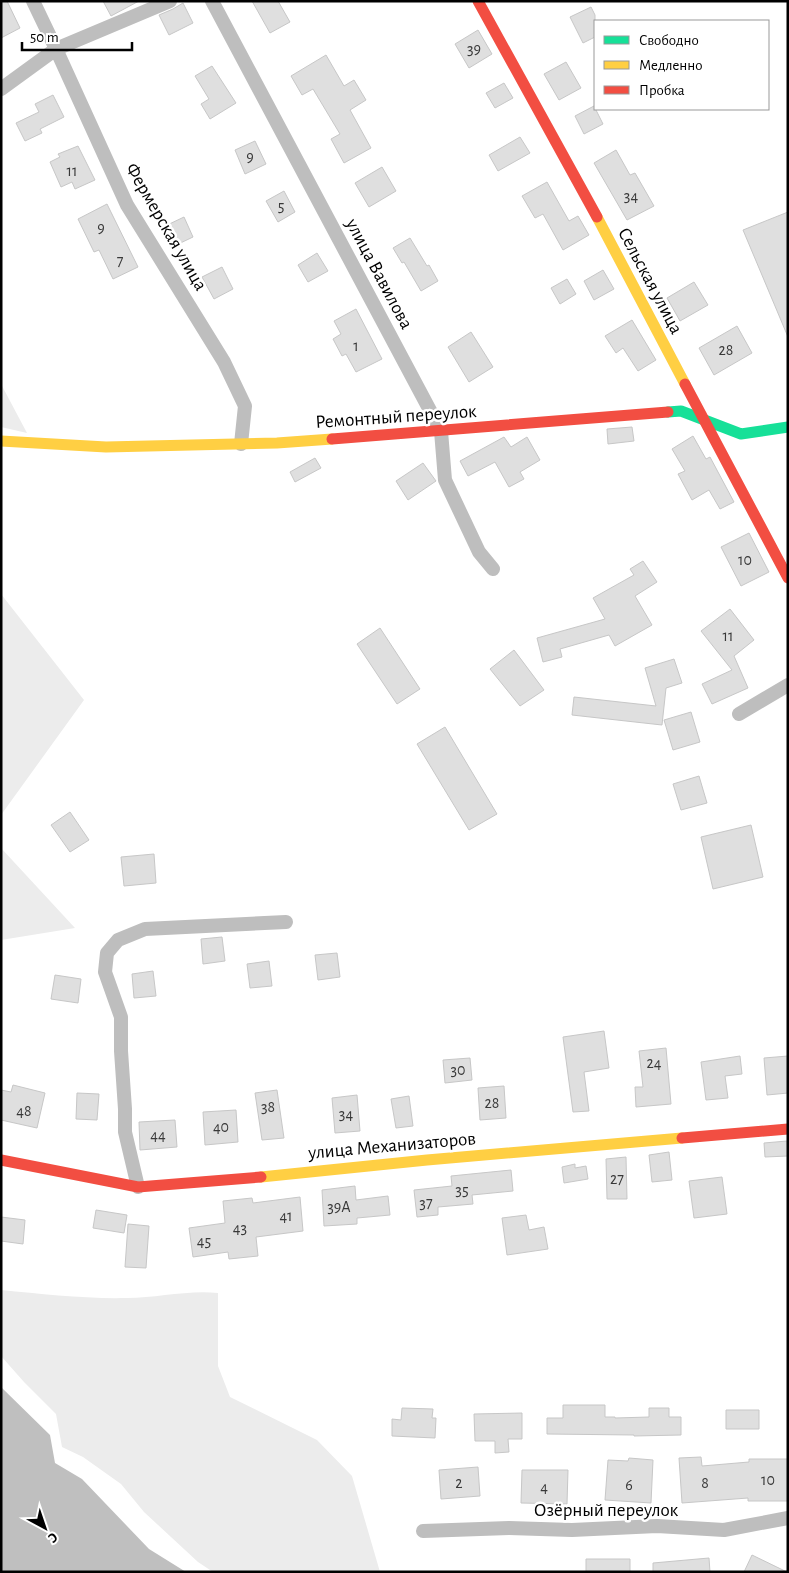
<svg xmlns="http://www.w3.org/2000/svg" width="789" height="1573" viewBox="0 0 789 1573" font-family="'Alegreya Sans',sans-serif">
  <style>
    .green { fill: #ececec }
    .water { fill: #bfbfbf }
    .building { fill: #dfdfdf; stroke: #c7c7c7 }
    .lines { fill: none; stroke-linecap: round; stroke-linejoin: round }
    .street { stroke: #bebebe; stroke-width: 14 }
    .fast { stroke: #16e098; stroke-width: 11 }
    .slow { stroke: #ffcf43; stroke-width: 11 }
    .jam { stroke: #f24e42; stroke-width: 11 }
    .labels { text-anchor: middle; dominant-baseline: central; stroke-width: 5; stroke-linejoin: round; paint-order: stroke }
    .number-label { font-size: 16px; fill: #383838 }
    .street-label { font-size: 19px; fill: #000; stroke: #fff }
  </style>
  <rect width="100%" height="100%" fill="#fff"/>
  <path class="green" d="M1 384 27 433 1 427Z
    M1 594 84 700 1 815Z
    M1 848 75 928 1 940Z
    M1 1290C43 1294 85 1299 127 1298 157 1298 187 1290 218 1293V1366L230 1397 317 1440 352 1476 380 1572H213L198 1562 144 1512 121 1484 83 1457 62 1447 56 1414 24 1382 1 1356Z"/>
  <path class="water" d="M1 1387 50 1435 55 1463 82 1479 149 1549 186 1572H1Z"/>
  <path class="building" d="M1 1H7L20 28 1 38Z
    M103 1H139L111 16Z
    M252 1H278L290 22 270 33Z
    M183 3 193 23 169 35 159 15 173 9Z
    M591 7 595 15V37L583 43 570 17Z
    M478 30 492 54 469 68 455 44Z
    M326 55 344 86 354 80 366 100 350 110 371 148 344 163 331 139 340 134 313 89 302 95 291 76Z
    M566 62 581 88 559 100 544 74Z
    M212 66 236 103 210 119 201 104 209 99 195 76Z
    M504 83 513 98 495 108 486 93Z
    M53 95 64 117 40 129 42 133 25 141 16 123 39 112 35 104Z
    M594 106 603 124 584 134 575 116Z
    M520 137 530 153 498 171 489 155Z
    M255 141 266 164 245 174 235 150Z
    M78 146 95 180 75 189 72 182 61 187 50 162 60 157 58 154Z
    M616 150 630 175 635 173 654 206 627 220 594 163Z
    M382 167 396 191 369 207 355 183Z
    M547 182 569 221 578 216 589 235 563 250 543 214 535 218 522 196Z
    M284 191 295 212 278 222 266 201Z
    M107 204 138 267 113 279 99 250 94 252 78 219Z
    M788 212V337L743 230Z
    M184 217 193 237 172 247 163 227Z
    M410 238 427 266 429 265 438 281 421 291 404 262 402 263 393 248Z
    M317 253 328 271 308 282 298 265Z
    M222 267 233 289 214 299 202 277Z
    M603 270 614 289 594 300 584 281Z
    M567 279 576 294 560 304 551 288Z
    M694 282 708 305 680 321 667 298Z
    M356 309 382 359 356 372 346 354 342 356 333 339 341 334 334 321Z
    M632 320 656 360 638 371 623 348 616 353 605 336Z
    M737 326 752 353 714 375 699 348Z
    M471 332 493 367 469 382 448 347Z
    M632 427 634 441 608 444 607 429Z
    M693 436 706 459 710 457 734 502 720 509 709 490 692 500 678 474 685 471 672 449Z
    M504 437 511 447 527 437 540 460 520 472 524 479 509 487 495 462 468 476 460 461Z
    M315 458 321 468 295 482 290 472Z
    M423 463 436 481 408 500 396 481Z
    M749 533 769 572 741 586 721 547Z
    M643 561 657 582 635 596 652 625 615 646 609 635 560 649 562 657 543 662 537 638 605 619 593 598 634 575 630 569Z
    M730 609 754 640 734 656 748 688 712 704 702 684 732 670 701 631Z
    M380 628 420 689 397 704 357 644Z
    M514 650 544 690 520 706 490 669Z
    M674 659 682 683 666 688 662 725 572 715 574 697 656 706 645 668Z
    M691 712 700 742 673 750 664 720Z
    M445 727 497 814 469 830 417 744Z
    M699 776 707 803 681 810 673 784Z
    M70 812 89 840 70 852 51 825Z
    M751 825 763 877 713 889 701 837Z
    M154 854 156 883 124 886 121 857Z
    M222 937 225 961 203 964 201 939Z
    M337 953 340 977 318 980 315 955Z
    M269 961 272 986 250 988 247 964Z
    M153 971 156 996 134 998 132 974Z
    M55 975 81 979 78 1003 51 999Z
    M604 1031 609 1068 584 1072 589 1111 573 1112 563 1037Z
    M666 1048 671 1104 636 1107 635 1087H643L639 1051Z
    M740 1056 742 1074 725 1076 728 1098 706 1100 701 1062Z
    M788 1056V1093L767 1095 764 1058Z
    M470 1058 472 1080 445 1083 443 1060Z
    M13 1085 45 1093 37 1128 1 1120V1090L11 1092Z
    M504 1086 506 1118 480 1120 478 1088Z
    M277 1090 284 1138 262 1140 255 1093Z
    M77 1093 99 1094 97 1120 76 1119Z
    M357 1095 360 1131 335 1133 332 1098Z
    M409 1096 413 1126 396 1128 391 1099Z
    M236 1110 238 1142 205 1145 203 1112Z
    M175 1120 177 1147 140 1150 139 1122Z
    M787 1141 788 1156 765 1157 764 1143Z
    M669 1152 672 1180 652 1182 649 1155Z
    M626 1157 627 1199H607L606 1159Z
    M575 1164V1168L586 1166 588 1179 564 1183 562 1167Z
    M511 1170 513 1191 472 1195 473 1204 438 1207V1215L417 1217 414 1190 452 1186 451 1176Z
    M722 1177 727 1214 694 1218 689 1181Z
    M355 1186 356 1200 388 1196 390 1215 357 1218V1224L324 1226 322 1190Z
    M300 1197 303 1231 256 1237 258 1256 229 1259 228 1252 193 1257 189 1228 225 1223 223 1201 252 1198 253 1203Z
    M96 1210 127 1215 124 1233 93 1228Z
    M526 1215 529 1230 544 1227 548 1249 507 1255 502 1218Z
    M1 1217 25 1220 23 1244 1 1241Z
    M128 1224 149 1226 146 1268 125 1267Z
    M563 1405H605V1417H615V1418L649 1417V1408H669V1417H681V1435L634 1436V1435L547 1434V1418H563Z
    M402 1408 433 1409 432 1418H436L435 1438 392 1436V1419L401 1420Z
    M726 1410H759V1429H726Z
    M522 1413V1439H508L509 1452 495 1453V1441H475L474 1414Z
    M701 1457 702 1466 749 1462V1459H788V1501H748V1498L682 1503 679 1458Z
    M629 1458 653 1460 651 1503 605 1500 608 1460 628 1461Z
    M478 1467 480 1496 441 1499 439 1470Z
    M522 1470H568L567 1504 521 1503Z
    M752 1555 787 1572H744Z
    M709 1558 710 1572H653V1563Z
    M586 1559H630V1572H586Z"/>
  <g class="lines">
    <path class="street" d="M33 1 56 49 127 205 224 362 245 406 241 444
      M212 1 441 431 445 480 479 552 493 569
      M1 89 56 49 170 1
      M739 714 788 685
      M138 1187 125 1132V1109L121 1051V1017L105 972 107 953 118 940 145 929 286 922
      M423 1531 509 1528 572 1530 657 1526 724 1530 788 1518"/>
    <path class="fast" d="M668 412 681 411 741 434 788 427"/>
    <path class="slow" d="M597 217 685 384
      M1 441 106 447 277 443 332 439
      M261 1177 427 1160 682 1138"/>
    <path class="jam" d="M478 1 597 217
      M685 384 788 578
      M332 439 668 412
      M682 1138 788 1129
      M1 1160 138 1187 261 1177"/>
  </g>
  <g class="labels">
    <g class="number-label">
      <text x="474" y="49">39</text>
      <text x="250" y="157">9</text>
      <text x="72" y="171">11</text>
      <text x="631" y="196">34</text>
      <text x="281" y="206">5</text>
      <text x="101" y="228">9</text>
      <text x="120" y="261">7</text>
      <text x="356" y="346">1</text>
      <text x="726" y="350">28</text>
      <text x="745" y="560">10</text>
      <text x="728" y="636">11</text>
      <text x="654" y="1063">24</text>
      <text x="458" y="1070">30</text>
      <text x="492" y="1103">28</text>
      <text x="268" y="1107">38</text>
      <text x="24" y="1111">48</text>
      <text x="346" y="1114">34</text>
      <text x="221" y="1127">40</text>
      <text x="158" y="1135">44</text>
      <text x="617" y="1179">27</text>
      <text x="462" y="1190">35</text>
      <text x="426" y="1203">37</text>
      <text x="339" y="1207">39А</text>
      <text x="286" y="1216">41</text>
      <text x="240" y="1228">43</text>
      <text x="204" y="1241">45</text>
      <text x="768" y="1480">10</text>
      <text x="459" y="1483">2</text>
      <text x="705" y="1483">8</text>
      <text x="629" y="1485">6</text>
      <text x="544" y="1487">4</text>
    </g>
    <g class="street-label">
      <text transform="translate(166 227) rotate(60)">Фермерская улица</text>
      <text transform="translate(379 274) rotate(62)">улица Вавилова</text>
      <text transform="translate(650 281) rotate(62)">Сельская улица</text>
      <text transform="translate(396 417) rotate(-4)">Ремонтный переулок</text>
      <text transform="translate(392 1146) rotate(-5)">улица Механизаторов</text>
      <text x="606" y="1510">Озёрный переулок</text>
    </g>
  </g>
  <rect width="789" height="1573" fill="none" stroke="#000000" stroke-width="5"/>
  <rect x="594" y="20" width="175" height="90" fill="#ffffff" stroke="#999999"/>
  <rect x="604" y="36" width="25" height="8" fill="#16e098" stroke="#999999"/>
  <text x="639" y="45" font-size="15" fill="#000000">Свободно</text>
  <rect x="604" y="61" width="25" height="8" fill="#ffcf43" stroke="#999999"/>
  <text x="639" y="70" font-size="15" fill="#000000">Медленно</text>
  <rect x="604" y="86" width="25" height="8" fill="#f24e42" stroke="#999999"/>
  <text x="639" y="95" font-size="15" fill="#000000">Пробка</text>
  <g transform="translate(45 1528) rotate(140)" stroke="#ffffff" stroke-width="4" paint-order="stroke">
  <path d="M0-4L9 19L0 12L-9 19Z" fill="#000000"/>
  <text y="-8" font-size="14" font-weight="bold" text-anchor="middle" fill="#000000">С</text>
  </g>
  <path d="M22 42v8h110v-8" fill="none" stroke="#000000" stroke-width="2.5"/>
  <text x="30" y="42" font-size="15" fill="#000000" stroke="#ffffff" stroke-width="4" paint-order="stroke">50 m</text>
</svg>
